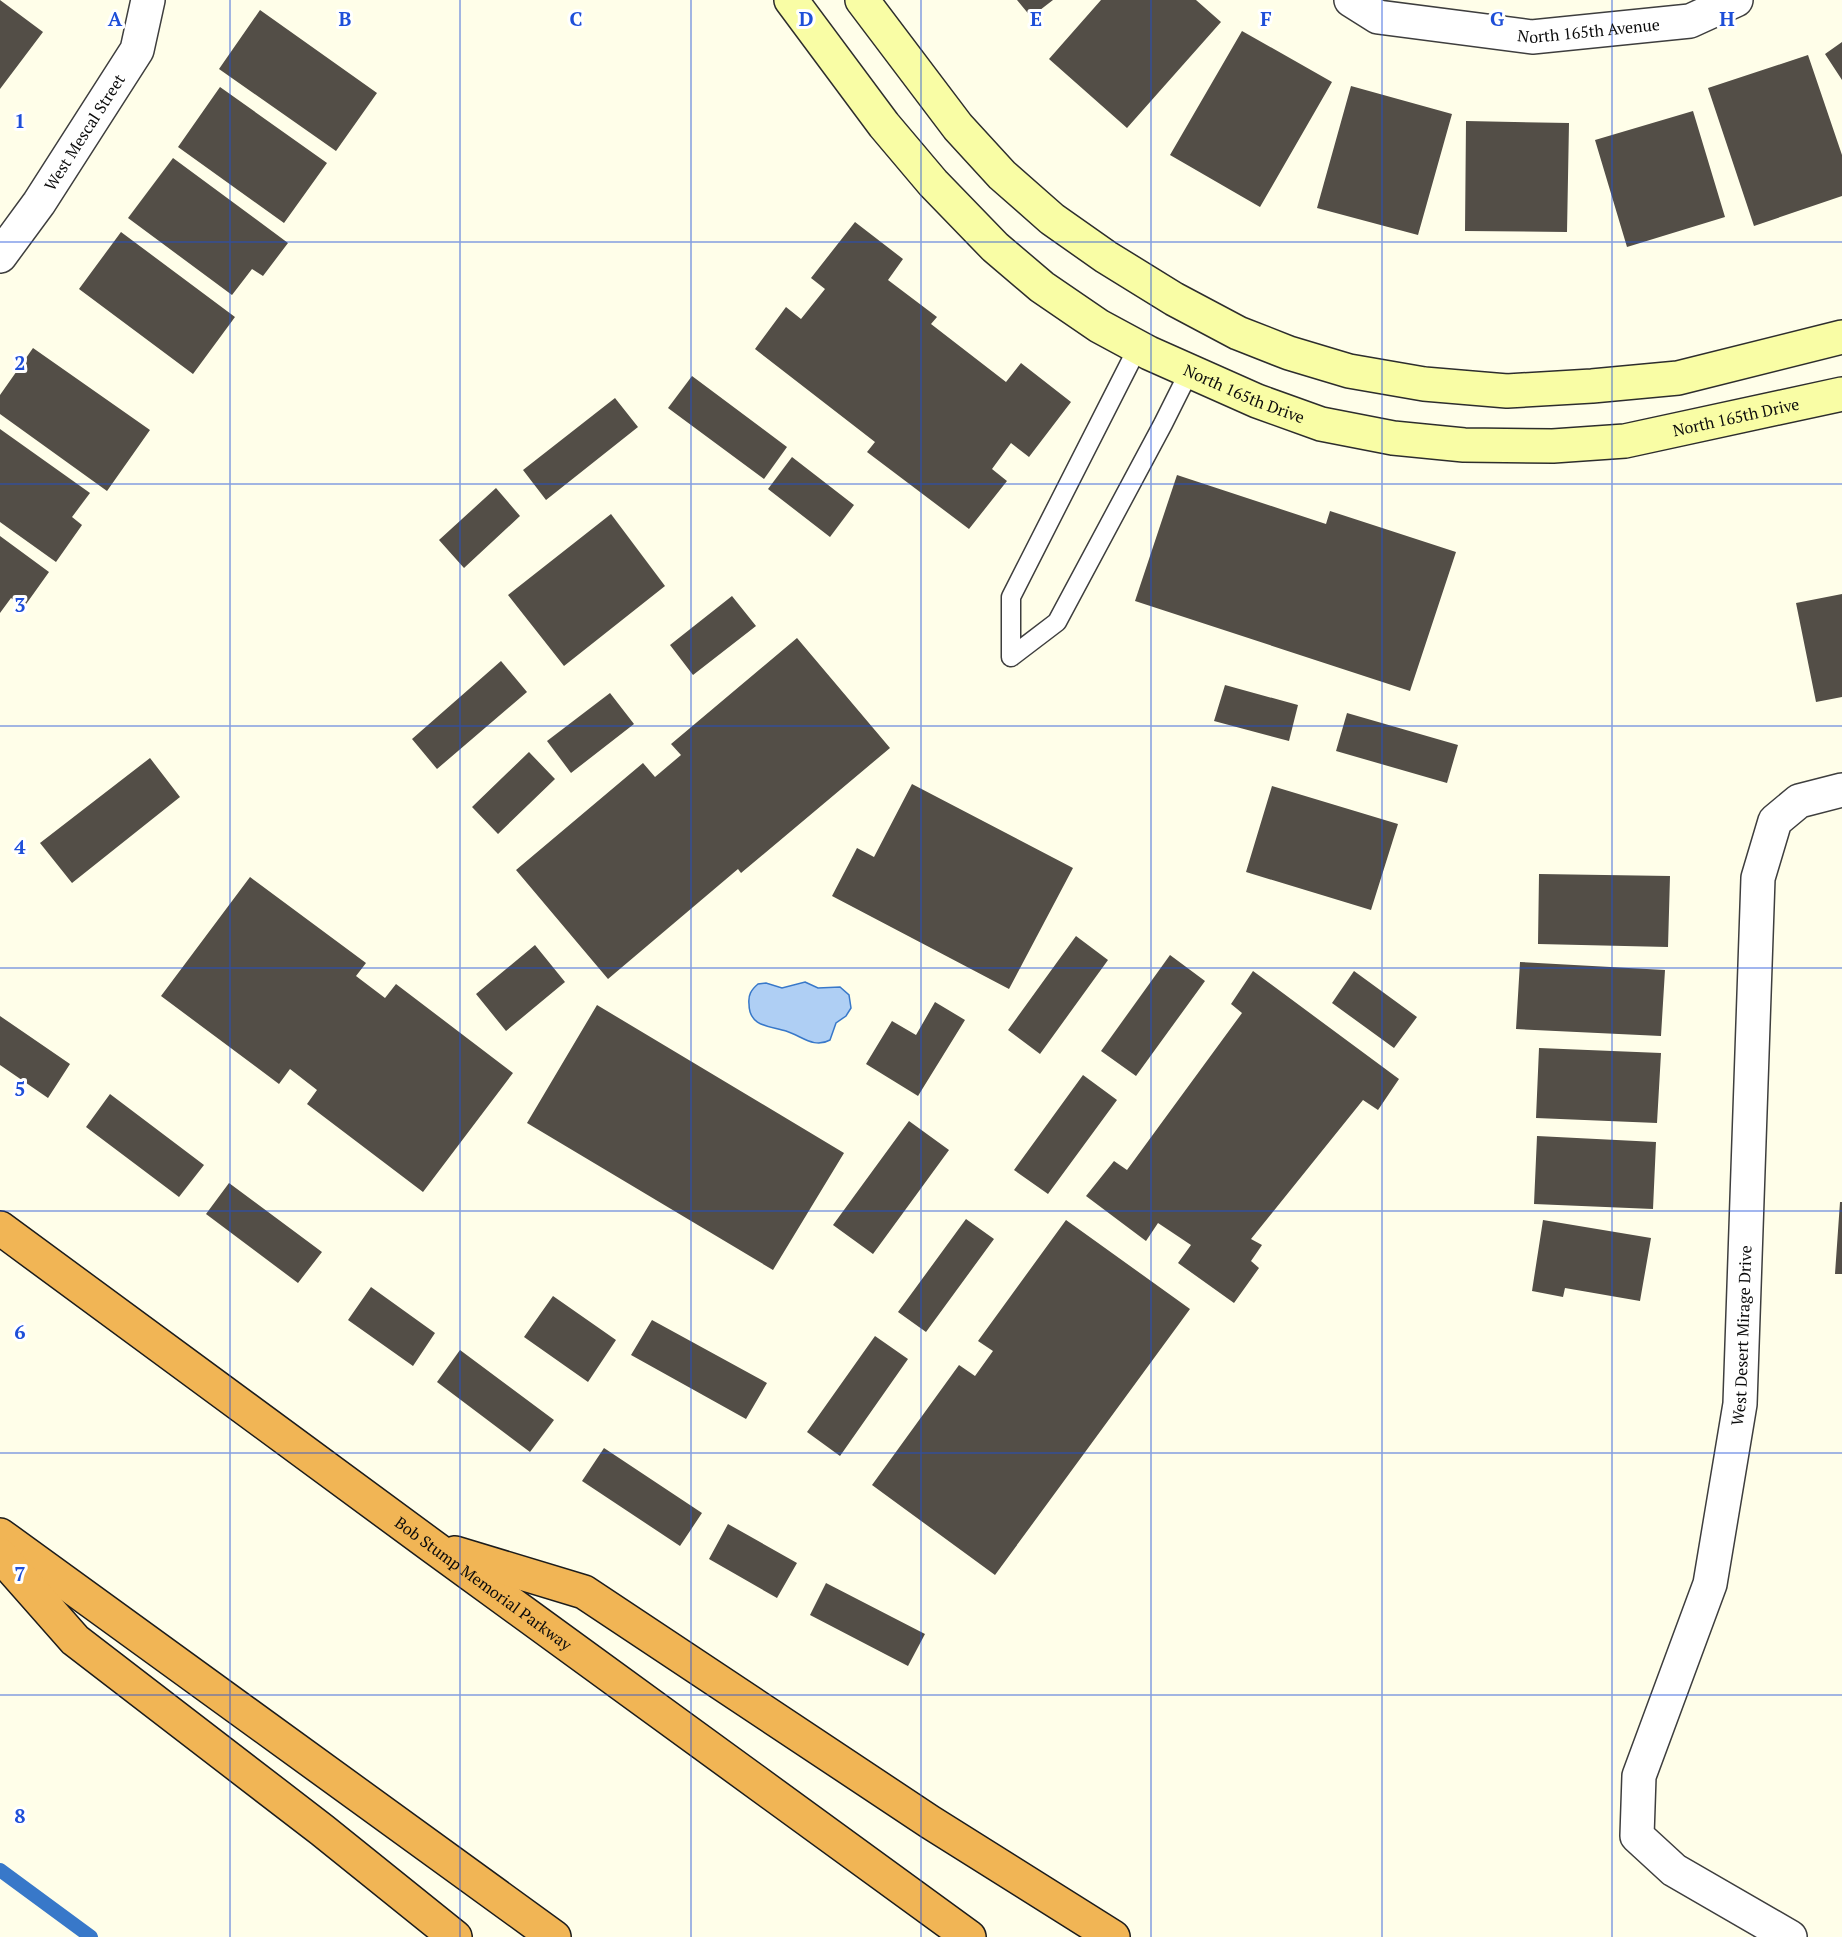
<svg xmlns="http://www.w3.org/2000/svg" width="1842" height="1937" viewBox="0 0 1842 1937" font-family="'PT Serif',serif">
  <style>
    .water { fill: #afcff4; stroke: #3878c9; stroke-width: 1.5 }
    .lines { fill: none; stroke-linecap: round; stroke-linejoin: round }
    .stream { stroke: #3878c9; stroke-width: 14 }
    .building { fill: #534e47 }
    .lane-casing { stroke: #3e3e3e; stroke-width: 21 }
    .street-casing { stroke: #3e3e3e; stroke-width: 36 }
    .secondary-casing { stroke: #2d2d2d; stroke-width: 36 }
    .highway-casing { stroke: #1c1c1c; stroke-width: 36 }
    .lane { stroke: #fff; stroke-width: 18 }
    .street { stroke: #fff; stroke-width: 33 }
    .secondary { stroke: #f9fda5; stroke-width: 33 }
    .highway { stroke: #f1b555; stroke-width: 33 }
    .grid { fill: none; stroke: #1d4ed8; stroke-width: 1.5; stroke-opacity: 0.55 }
    .labels { text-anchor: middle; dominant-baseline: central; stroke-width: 6; stroke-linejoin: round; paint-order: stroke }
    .street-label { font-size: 16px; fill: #0b0b0b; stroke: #fff }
    .grid-label { font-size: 20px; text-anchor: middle; font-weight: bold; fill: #1d4ed8; stroke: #fff; stroke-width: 6; stroke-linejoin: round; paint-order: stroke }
  </style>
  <rect width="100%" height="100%" fill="#fffee9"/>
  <path class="water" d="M805 982 818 988 840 987 849 995 851 1008 846 1016 836 1023 830 1040C814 1049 802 1036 786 1031 770 1026 749 1027 749 1004 748 995 751 990 758 984L766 983 782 988Z"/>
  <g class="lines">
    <path class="stream" d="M0 1870 91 1937"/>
  </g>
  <path class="building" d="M0 0 43 32 0 89Z
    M1017 0H1053L1031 17Z
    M1101 0H1196L1221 22 1127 128 1049 59Z
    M260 10 377 93 336 151 219 69Z
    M1242 31 1332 82 1260 207 1170 155Z
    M1842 42V80L1825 54Z
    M1808 55 1842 155V196L1754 226 1708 88Z
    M1351 86 1452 114 1418 235 1317 208Z
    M220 87 327 163 284 223 178 147Z
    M1693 111 1725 217 1627 247 1595 140Z
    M1466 121 1569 123 1567 232 1465 231Z
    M173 158 288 243 263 276 252 269 232 295 128 218Z
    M855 222 903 259 888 280 937 317 931 324 1006 382 1021 363 1071 402 1029 457 1011 443 992 469 1007 481 969 529 867 452 875 442 755 349 786 307 801 319 825 289 811 278Z
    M121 232 235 317 193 374 79 289Z
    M33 348 150 430 107 491 0 414V395Z
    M692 376 787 447 764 479 668 408Z
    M615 398 638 427 546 500 523 470Z
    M0 429 90 493 72 517 82 525 56 562 0 522Z
    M792 457 854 505 830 537 768 489Z
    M1177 475 1326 524 1330 511 1456 552 1410 691 1135 601Z
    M496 488 520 516 464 568 439 540Z
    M611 514 665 586 564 666 508 595Z
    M0 536 49 572 24 607 11 598 0 613Z
    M1842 594V697L1816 702 1796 603Z
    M732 596 756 626 693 675 670 645Z
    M797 638 890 748 741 873 738 869 608 979 516 870 643 763 655 777 681 755 671 744Z
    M501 661 527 692 437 769 412 739Z
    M1225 685 1298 705 1289 741 1214 721Z
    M610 693 634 724 571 773 547 741Z
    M1347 713 1458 745 1447 783 1336 751Z
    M529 752 555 779 498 834 472 807Z
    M150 758 180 797 72 883 40 843Z
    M912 784 1073 868 1009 989 832 896 857 848 874 857Z
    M1272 786 1398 824 1371 910 1246 872Z
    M1539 874 1670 876 1668 947 1538 944Z
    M250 877 366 963 356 976 385 998 396 984 513 1073 423 1192 307 1104 317 1090 290 1069 279 1084 161 996Z
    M1076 936 1108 960 1040 1054 1008 1030Z
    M535 945 565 982 506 1031 476 994Z
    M1170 955 1205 981 1136 1076 1101 1051Z
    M1520 962 1665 970 1661 1036 1516 1029Z
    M1253 971 1399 1079 1378 1110 1363 1100 1251 1239 1262 1245 1251 1261 1259 1268 1234 1303 1178 1263 1191 1245 1158 1223 1146 1241 1086 1196 1114 1161 1127 1170 1242 1013 1231 1004Z
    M1354 971 1417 1017 1394 1048 1332 1003Z
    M935 1002 965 1020 918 1096 866 1064 892 1021 916 1035Z
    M597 1005 844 1153 773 1270 527 1123Z
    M0 1016 70 1064 48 1098 0 1065Z
    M1539 1048 1661 1053 1657 1123 1536 1118Z
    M1083 1075 1117 1100 1048 1194 1014 1170Z
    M110 1094 204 1165 179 1197 86 1127Z
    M909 1121 949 1150 873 1254 833 1225Z
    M1537 1136 1656 1142 1653 1209 1534 1204Z
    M229 1183 322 1252 298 1283 206 1214Z
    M1840 1202H1842V1274H1835Z
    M966 1219 994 1239 926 1332 898 1312Z
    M1066 1220 1190 1309 995 1575 872 1485 959 1365 975 1376 993 1351 978 1341Z
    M1543 1220 1651 1238 1640 1301 1565 1288 1563 1297 1532 1291Z
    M371 1287 435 1333 413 1366 348 1320Z
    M553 1296 616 1340 588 1382 524 1337Z
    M652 1320 767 1383 746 1419 631 1355Z
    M875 1336 908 1359 840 1456 807 1432Z
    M460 1350 554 1420 530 1452 437 1382Z
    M604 1448 702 1513 680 1546 582 1481Z
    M728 1524 797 1563 777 1598 709 1559Z
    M826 1583 925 1634 908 1666 810 1615Z"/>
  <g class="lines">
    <g class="lane-casing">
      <path id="lane" d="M1011 657 1057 622 1163 424 1189 372
        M1011 657V597L1138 347"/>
    </g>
    <g class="street-casing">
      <g id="street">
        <path id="s1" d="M1351 0 1378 17 1532 37 1690 21 1736 0"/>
        <path id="s2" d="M0 256 39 203 137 50 148 0"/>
        <path id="s3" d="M1790 1937 1674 1870 1637 1836 1639 1776 1710 1584 1740 1404 1758 878 1775 821 1799 801 1842 790"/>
      </g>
    </g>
    <g class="secondary-casing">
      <g id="secondary">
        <path id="s4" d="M791 0 884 125 933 183 995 247 1042 287 1099 326 1149 353 1257 401 1321 424 1393 438 1464 445 1553 446 1625 441 1842 394"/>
        <path d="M862 0 958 127 1002 175 1052 219 1106 257 1174 299 1238 333 1289 353 1349 371 1424 384 1507 391 1592 386 1678 378 1842 337"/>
      </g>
    </g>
    <g class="highway-casing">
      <g id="highway">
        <path id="s5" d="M0 1228 432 1546 969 1937"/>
        <path d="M0 1535 554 1937"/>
        <path d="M455 1553 584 1592 930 1822 1113 1937"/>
        <path d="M0 1555 75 1640 322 1830 455 1937"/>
      </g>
    </g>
    <use href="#lane" class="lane"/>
    <use href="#street" class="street"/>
    <use href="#secondary" class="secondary"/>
    <use href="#highway" class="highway"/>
  </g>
  <path class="grid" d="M230 0V1937M460 0V1937M691 0V1937M921 0V1937M1151 0V1937M1382 0V1937M1612 0V1937M0 242H1842M0 484H1842M0 726H1842M0 968H1842M0 1211H1842M0 1453H1842M0 1695H1842"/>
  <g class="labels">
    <g class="street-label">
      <text stroke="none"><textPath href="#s1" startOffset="244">North 165th Avenue</textPath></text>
      <text stroke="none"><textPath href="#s2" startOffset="150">West Mescal Street</textPath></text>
      <text stroke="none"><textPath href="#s4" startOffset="612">North 165th Drive</textPath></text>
      <text stroke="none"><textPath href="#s4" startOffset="1114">North 165th Drive</textPath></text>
      <text stroke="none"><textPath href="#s3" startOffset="700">West Desert Mirage Drive</textPath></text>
      <text stroke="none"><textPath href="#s5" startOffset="600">Bob Stump Memorial Parkway</textPath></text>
    </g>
  </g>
  <g class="grid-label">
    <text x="115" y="26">A</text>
    <text x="345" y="26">B</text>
    <text x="576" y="26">C</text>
    <text x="806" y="26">D</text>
    <text x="1036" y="26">E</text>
    <text x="1266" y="26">F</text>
    <text x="1497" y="26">G</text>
    <text x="1727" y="26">H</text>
    <text x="20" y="128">1</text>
    <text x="20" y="370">2</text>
    <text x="20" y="612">3</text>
    <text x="20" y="854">4</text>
    <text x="20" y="1096">5</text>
    <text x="20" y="1339">6</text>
    <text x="20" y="1581">7</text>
    <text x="20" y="1823">8</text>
  </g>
</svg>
